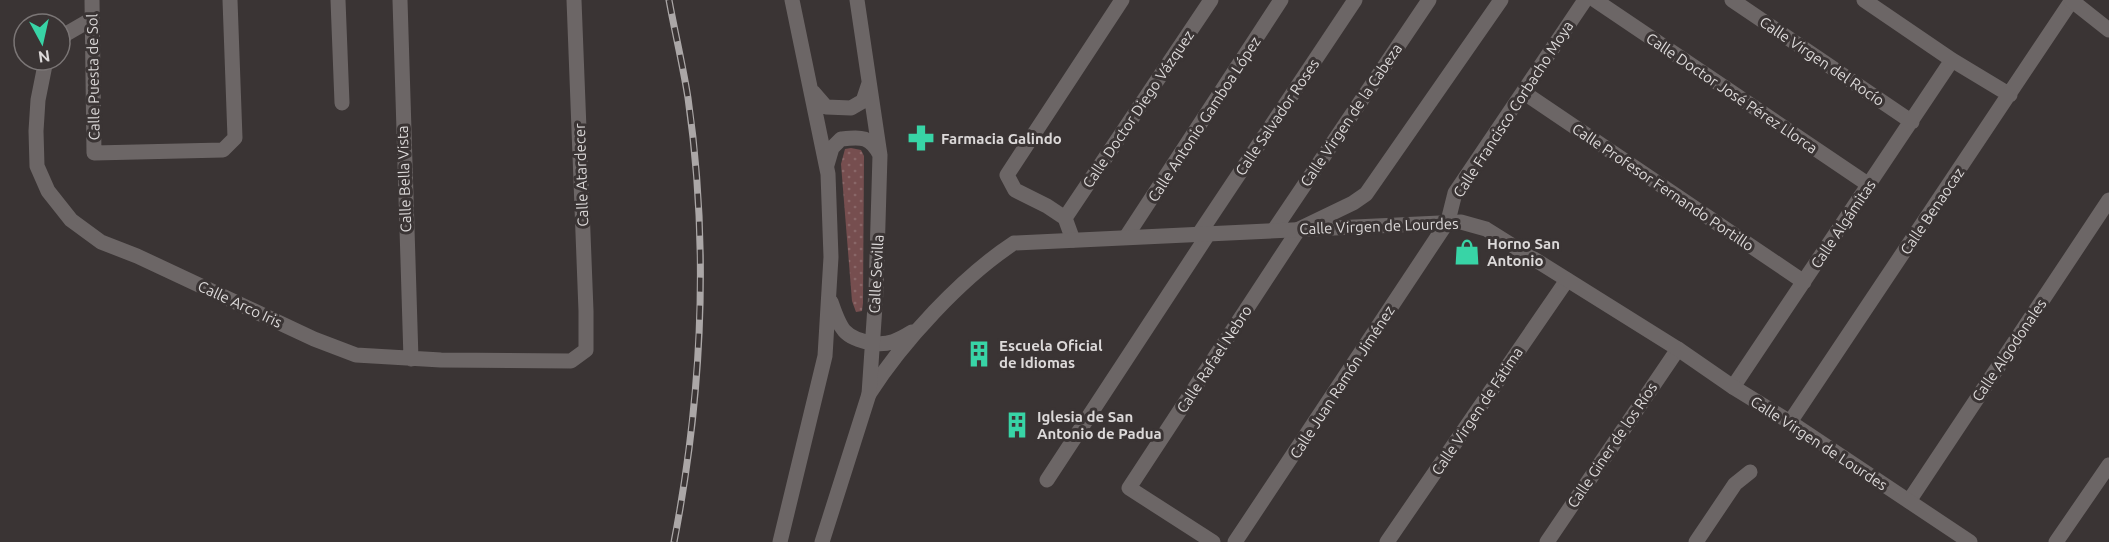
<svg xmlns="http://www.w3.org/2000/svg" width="2109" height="542" viewBox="0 0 2109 542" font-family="Ubuntu,sans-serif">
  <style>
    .grass { fill: url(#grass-dots) }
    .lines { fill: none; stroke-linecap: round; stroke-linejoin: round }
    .minor { stroke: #6c6666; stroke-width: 15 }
    .tertiary { stroke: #6c6666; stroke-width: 15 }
    .secondary { stroke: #6c6666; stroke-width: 15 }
    .rail-casing { stroke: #aba7a7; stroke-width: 7 }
    .rail { stroke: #3a3434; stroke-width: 4.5; stroke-dasharray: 14; stroke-linecap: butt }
    .labels { text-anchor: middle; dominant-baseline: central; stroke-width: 6; stroke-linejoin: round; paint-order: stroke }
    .street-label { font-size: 15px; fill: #dcd9d9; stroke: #3a3434 }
    .poi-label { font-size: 15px; font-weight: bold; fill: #dcd9d9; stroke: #3a3434; text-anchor: start }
  </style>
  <defs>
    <pattern id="grass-dots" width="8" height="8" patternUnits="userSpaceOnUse" patternTransform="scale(1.5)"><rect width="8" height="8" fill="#764e4f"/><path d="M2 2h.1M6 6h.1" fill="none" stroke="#896768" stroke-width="1.8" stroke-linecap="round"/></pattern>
  </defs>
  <rect width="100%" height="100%" fill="#3a3434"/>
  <path class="grass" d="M851 148 861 150 864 156 863 303 862 311 856 312 852 301 841 164 845 149Z"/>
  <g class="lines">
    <path class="minor" d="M92 0 94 153 223 150 235 138 230 0
      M338 0 342 103
      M400 0 411 359
      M1595 0 1869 185
      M1732 0 1912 122
      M1864 0 1952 60 2010 95
      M60 42 66 34 92 19
      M46 60 38 100 36 131 37 166 48 191 71 220 101 242 137 256 314 339 356 355 441 360 571 361 586 350V311L574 0
      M1523 92 1804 282
      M1065 218 1211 0
      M1274 230 1429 0
      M1199 234 1355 0
      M1126 237 1281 0
      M1073 240 1065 218 1047 206 1015 190 1007 175 1122 0
      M1733 387 1952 60
      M1790 422 2072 0
      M1047 480 1209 233
      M1909 501 2109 200
      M1213 542 1129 488 1299 229 1353 203 1366 194 1501 0
      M1235 542 1448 221 1455 193 1585 0
      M1387 542 1567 280
      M1547 542 1678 349
      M1696 542 1735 484 1750 472"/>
    <path class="tertiary" d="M2071 0 2109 30
      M872 343C888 346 899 340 912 332
      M869 394C902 342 962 277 1014 243L1461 222 1486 229 1678 349 1733 387 1790 422 1970 542
      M2056 542 2109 465"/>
    <path class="secondary" d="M813 92 826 107 851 108 863 101 869 83
      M827 165 832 148 841 139C862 137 870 136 880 155
      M831 302C840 328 843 338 872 343
      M780 542 825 356 831 257 828 174 792 0
      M822 542 869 394 876 291 880 155 857 0"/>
    <g class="rail-casing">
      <path id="rail" d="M669 0C675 33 683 66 688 98 709 245 702 397 674 542"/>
    </g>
    <use href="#rail" class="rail"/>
  </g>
  <defs>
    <g id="pharmacy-bare" transform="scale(2.07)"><path d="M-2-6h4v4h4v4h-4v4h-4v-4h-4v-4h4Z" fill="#38d4a6" stroke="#3a3434" stroke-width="2.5" paint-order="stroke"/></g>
    <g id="shop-bare" transform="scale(2.07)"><path d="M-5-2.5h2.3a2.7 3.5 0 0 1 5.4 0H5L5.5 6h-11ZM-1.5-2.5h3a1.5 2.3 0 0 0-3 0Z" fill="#38d4a6" stroke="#3a3434" stroke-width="2.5" paint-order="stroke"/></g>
    <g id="building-bare" transform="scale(2.07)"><path d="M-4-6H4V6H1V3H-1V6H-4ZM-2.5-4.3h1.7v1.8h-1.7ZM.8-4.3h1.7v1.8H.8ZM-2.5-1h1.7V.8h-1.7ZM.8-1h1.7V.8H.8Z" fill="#38d4a6" stroke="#3a3434" stroke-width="2.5" paint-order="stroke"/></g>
  </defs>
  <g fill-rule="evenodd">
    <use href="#pharmacy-bare" x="921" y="138"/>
    <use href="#shop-bare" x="1467" y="252"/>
    <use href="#building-bare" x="979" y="354"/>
    <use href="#building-bare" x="1017" y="425"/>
  </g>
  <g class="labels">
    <g class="street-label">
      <text transform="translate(1822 61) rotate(34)">Calle Virgen del Rocío</text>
      <text transform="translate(93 77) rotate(-91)">Calle Puesta de Sol</text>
      <text transform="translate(1732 93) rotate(34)">Calle Doctor José Pérez Llorca</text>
      <text transform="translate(1138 109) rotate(-56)">Calle Doctor Diego Vázquez</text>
      <text transform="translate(1513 109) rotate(-57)">Calle Francisco Corbacho Moya</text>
      <text transform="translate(1351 115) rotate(-56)">Calle Virgen de la Cabeza</text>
      <text transform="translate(1277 117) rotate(-56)">Calle Salvador Roses</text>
      <text transform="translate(1204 119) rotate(-57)">Calle Antonio Gamboa López</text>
      <text transform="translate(581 175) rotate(-92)">Calle Atardecer</text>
      <text transform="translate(404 179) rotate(-92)">Calle Bella Vista</text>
      <text transform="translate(1663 187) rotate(34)">Calle Profesor Fernando Portillo</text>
      <text transform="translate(1932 211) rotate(-56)">Calle Benaocaz</text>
      <text transform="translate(1843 224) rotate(-56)">Calle Algámitas</text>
      <text transform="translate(1379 226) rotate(-2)">Calle Virgen de Lourdes</text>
      <text transform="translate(876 274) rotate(-87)">Calle Sevilla</text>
      <text transform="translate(240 304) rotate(25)">Calle Arco Iris</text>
      <text transform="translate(2009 350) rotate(-56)">Calle Algodonales</text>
      <text transform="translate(1214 359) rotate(-57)">Calle Rafael Nebro</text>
      <text transform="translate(1342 382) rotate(-57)">Calle Juan Ramón Jiménez</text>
      <text transform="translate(1477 411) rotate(-56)">Calle Virgen de Fátima</text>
      <text transform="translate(1819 443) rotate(33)">Calle Virgen de Lourdes</text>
      <text transform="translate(1612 445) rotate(-56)">Calle Giner de los Ríos</text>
    </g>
    <g class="poi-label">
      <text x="941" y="138">Farmacia Galindo</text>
      <text x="1487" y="243">Horno San<tspan x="1487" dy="17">Antonio</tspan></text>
      <text x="999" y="345">Escuela Oficial<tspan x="999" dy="17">de Idiomas</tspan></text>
      <text x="1037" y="416">Iglesia de San<tspan x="1037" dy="17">Antonio de Padua</tspan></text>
    </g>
  </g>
  <g transform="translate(42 42) rotate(172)"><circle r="28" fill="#3a3434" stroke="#7b7676" stroke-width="1.5"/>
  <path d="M0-4.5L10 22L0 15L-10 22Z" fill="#38d4a6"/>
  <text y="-9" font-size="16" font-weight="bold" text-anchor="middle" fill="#dcd9d9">N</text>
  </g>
</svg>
